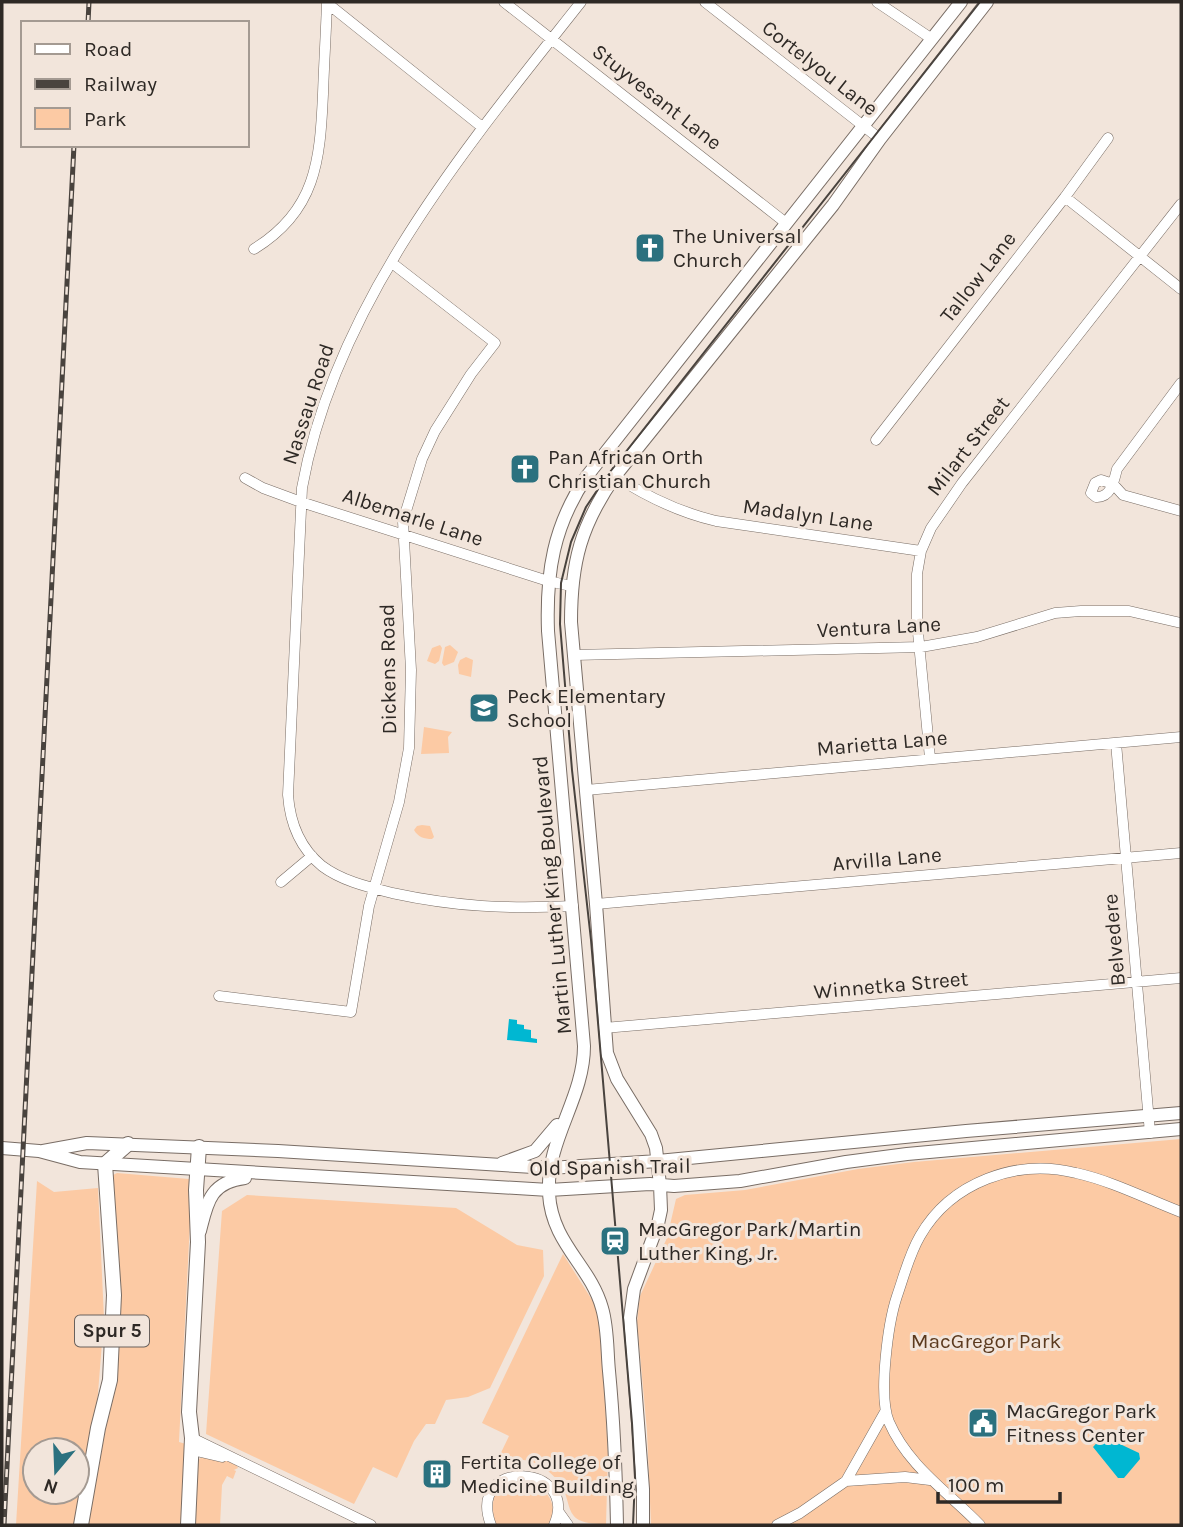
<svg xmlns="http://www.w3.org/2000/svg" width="1183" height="1527" viewBox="0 0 1183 1527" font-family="Karla,sans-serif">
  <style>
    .green { fill: #fccaa4; fill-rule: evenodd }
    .water { fill: #00b7d2 }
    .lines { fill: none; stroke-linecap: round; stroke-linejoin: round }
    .minor-casing { stroke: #796d65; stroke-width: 11 }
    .major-casing { stroke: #796d65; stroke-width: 14 }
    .highway-casing { stroke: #796d65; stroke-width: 16 }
    .minor { stroke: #fff; stroke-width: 10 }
    .major { stroke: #fff; stroke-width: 12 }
    .highway { stroke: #fff; stroke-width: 14 }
    .tram { stroke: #49433e; stroke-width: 2 }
    .rail-casing { stroke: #49433e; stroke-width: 5 }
    .rail { stroke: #f2e5db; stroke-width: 2.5; stroke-dasharray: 8; stroke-linecap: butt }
    .labels { text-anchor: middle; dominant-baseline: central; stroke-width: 6; stroke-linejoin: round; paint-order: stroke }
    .shield { fill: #f2e5db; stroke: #69615c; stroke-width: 2 }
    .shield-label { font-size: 19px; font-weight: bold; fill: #2e2925 }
    .street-label { font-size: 21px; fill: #2e2925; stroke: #f2e5db }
    .poi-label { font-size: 21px; fill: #2e2925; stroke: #f2e5db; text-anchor: start }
    .park-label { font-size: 21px; fill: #5b3a1e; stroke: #f2e5db }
  </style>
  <rect width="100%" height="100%" fill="#f2e5db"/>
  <path class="green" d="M440 645 442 648 439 661 435 664 427 661 432 648Z
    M450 645 458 652 454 662 444 666 442 663 445 647Z
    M466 657 473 660 471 677 459 674 458 665 460 660Z
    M424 727 452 732 448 737 449 753 421 754Z
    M422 825 430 826 434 837 432 839C424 839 418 837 414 830L417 826Z
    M1181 1139V1525H651L647 1431 637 1322 640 1296 667 1238 676 1199 685 1195 745 1190 858 1169 914 1162Z
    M117 1173 189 1179 192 1182 179 1442 186 1444 182 1525H88L111 1400 117 1347 120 1285 113 1181V1175Z
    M37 1181 54 1192 98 1188 104 1318 96 1418 75 1525H16ZM35 1450H77V1492H35Z
    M247 1195 456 1208 517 1245 543 1250 544 1276 490 1388 468 1397 446 1400 435 1424H426L414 1441 397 1478 373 1467 354 1504 206 1434 222 1211Z
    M563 1254 594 1303 601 1327 608 1455 606 1524C597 1524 587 1524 579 1520 568 1514 569 1501 564 1491 558 1475 534 1457 516 1460 509 1461 502 1466 496 1469L490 1466 494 1460 497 1461 509 1436 482 1423Z
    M207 1455 236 1464 238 1468 234 1470 236 1471 233 1479 227 1476 222 1485 220 1525H194L197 1460Z
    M528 1479C546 1489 560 1503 549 1525H495C489 1493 495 1483 528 1479Z"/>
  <path class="water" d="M509 1019 517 1020V1024L524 1025V1029L531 1030V1038L537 1039V1043L507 1040Z
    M1103 1436 1139 1453 1140 1459 1124 1478H1118L1093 1447Z"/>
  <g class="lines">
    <g class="minor-casing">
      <path id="minor" d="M504 2 786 223
        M705 2 880 139
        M877 2 932 39
        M327 3 482 127
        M1065 197 1181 289
        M254 249C316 211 320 161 323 94 324 63 326 33 327 2
        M1181 383 1117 469C1114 481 1111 498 1096 497L1091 493 1095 483 1101 480 1113 484 1123 495 1181 511
        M876 440 1065 197 1108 138
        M615 476C647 497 678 512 716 521L921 551
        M245 478 263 488 301 502 548 581 571 586
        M574 655 921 647 977 637 1055 613 1081 611H1129L1181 623
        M1116 743 1150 1133
        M930 758 917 622V574L921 551 931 528 962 483 1181 204
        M586 790 1181 737
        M281 882 312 856
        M596 904 1181 853
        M573 906C507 909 457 907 392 893 368 887 342 881 322 866 300 848 290 823 288 795L302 488C335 303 468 145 581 2
        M219 996 351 1012 369 906 399 802 409 748 411 670 403 521 422 459 435 431 471 374 495 343 392 263
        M604 1028 1181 978
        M192 1438 371 1525
        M192 1450 222 1457
        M846 1481 885 1412
        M558 1511 568 1525
        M491 1525C465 1457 581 1463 554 1525
        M777 1525 800 1513 846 1481 905 1477 930 1480
        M980 1525C948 1492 908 1466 889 1422 878 1396 888 1323 897 1296 904 1276 909 1255 920 1236 951 1182 1017 1158 1076 1173 1112 1181 1147 1199 1181 1212"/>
    </g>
    <g class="major-casing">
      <path id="major" d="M2 1148 39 1151 80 1162 549 1190 650 1184 674 1186 740 1181 846 1162 907 1154 1181 1129
        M43 1151 87 1143 278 1151 550 1168 658 1161 966 1131 1181 1113
        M502 1163 535 1151 557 1125
        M200 1231C207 1203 210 1182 245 1178
        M617 1525C616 1474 614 1423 609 1371 607 1351 608 1328 602 1308 590 1265 552 1244 549 1194 546 1139 584 1099 584 1046L548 631C546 573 553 526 587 476L961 2
        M643 1525V1489L630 1318 634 1289 658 1224 661 1210 660 1185 656 1148 651 1134 617 1079 607 1053 596 904 571 622C571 562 581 525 615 476L833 205 880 139 987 2"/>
    </g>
    <g class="highway-casing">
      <path id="highway" d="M81 1525 98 1428 110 1380 114 1295 105 1164 128 1144
        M188 1525 192 1438 189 1412 198 1242 196 1190 199 1147"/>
    </g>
    <use href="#minor" class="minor"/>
    <use href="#major" class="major"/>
    <use href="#highway" class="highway"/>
    <path class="tram" d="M633 1525 635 1478 632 1423 591 940 572 770 560 624 561 583 571 542 586 507 606 477 980 2"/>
    <g class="rail-casing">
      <path id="rail" d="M88 23 89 2
        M4 1525 74 145"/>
    </g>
    <use href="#rail" class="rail"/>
  </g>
  <defs>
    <g id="church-square" transform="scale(1.575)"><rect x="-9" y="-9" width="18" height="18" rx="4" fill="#2b717f" stroke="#f2e5db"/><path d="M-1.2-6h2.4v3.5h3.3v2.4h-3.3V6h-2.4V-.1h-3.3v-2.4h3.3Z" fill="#fff"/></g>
    <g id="school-square" transform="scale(1.575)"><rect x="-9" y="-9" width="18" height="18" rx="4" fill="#2b717f" stroke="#f2e5db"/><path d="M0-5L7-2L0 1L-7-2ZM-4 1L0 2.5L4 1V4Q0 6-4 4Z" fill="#fff"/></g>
    <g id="station-square" transform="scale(1.575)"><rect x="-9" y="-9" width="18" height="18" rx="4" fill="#2b717f" stroke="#f2e5db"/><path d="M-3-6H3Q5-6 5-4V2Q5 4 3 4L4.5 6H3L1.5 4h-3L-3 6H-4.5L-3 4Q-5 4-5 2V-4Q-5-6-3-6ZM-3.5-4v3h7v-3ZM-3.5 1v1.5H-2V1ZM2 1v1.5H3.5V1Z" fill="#fff"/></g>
    <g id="civic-square" transform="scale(1.575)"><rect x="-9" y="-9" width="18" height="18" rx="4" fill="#2b717f" stroke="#f2e5db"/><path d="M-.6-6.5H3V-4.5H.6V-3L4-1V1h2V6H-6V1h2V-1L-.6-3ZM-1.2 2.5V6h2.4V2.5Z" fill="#fff"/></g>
    <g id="building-square" transform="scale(1.575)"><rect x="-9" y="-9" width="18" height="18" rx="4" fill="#2b717f" stroke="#f2e5db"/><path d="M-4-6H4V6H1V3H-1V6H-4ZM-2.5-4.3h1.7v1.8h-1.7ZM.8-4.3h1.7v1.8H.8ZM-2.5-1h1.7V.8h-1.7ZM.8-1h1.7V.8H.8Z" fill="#fff"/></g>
  </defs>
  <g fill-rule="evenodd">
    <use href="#church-square" x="650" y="248"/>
    <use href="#church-square" x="525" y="469"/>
    <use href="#school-square" x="484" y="708"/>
    <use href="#station-square" x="615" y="1241"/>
    <use href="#civic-square" x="983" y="1423"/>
    <use href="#building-square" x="437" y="1474"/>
  </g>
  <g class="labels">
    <rect class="shield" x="75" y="1315.5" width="74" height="31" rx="5"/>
    <g class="shield-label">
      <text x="112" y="1331">Spur 5</text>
    </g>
    <g class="street-label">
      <text transform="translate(820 68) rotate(38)">Cortelyou Lane</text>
      <text transform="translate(657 97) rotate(38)">Stuyvesant Lane</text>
      <text transform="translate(978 277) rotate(-52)">Tallow Lane</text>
      <text transform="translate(308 404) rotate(-72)">Nassau Road</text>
      <text transform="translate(968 446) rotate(-52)">Milart Street</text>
      <text transform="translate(808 515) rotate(8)">Madalyn Lane</text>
      <text transform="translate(413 517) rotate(18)">Albemarle Lane</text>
      <text transform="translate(879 627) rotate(-3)">Ventura Lane</text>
      <text transform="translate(388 669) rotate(-91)">Dickens Road</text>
      <text transform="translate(882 743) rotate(-5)">Marietta Lane</text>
      <text transform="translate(887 859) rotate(-5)">Arvilla Lane</text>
      <text transform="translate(552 895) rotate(-95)">Martin Luther King Boulevard</text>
      <text transform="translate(1114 940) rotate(-95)">Belvedere</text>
      <text transform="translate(891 985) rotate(-5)">Winnetka Street</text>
      <text transform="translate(610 1167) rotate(-1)">Old Spanish Trail</text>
    </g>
    <g class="poi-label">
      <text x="673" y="236">The Universal<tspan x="673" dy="24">Church</tspan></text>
      <text x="548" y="457">Pan African Orth<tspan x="548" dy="24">Christian Church</tspan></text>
      <text x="507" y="696">Peck Elementary<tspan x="507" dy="24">School</tspan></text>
      <text x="638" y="1229">MacGregor Park/Martin<tspan x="638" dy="24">Luther King, Jr.</tspan></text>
      <text x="1006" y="1411">MacGregor Park<tspan x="1006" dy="24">Fitness Center</tspan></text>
      <text x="460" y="1462">Fertita College of<tspan x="460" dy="24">Medicine Building</tspan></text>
    </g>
    <g class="park-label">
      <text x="986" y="1341">MacGregor Park</text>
    </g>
  </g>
  <rect width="1183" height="1527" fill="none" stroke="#2e2925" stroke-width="7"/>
  <rect x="21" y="21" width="228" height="126" fill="#f2e5db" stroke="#a49a92" stroke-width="2"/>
  <rect x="35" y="44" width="35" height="10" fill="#ffffff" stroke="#a49a92" stroke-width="2"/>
  <text x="84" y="56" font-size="21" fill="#2e2925">Road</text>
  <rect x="35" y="79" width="35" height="10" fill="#49433e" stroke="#a49a92" stroke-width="2"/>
  <text x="84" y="91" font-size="21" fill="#2e2925">Railway</text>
  <rect x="35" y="108" width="35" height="21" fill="#fccaa4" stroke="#a49a92" stroke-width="2"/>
  <text x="84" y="126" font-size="21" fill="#2e2925">Park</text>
  <g transform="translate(56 1471) rotate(199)"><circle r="33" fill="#f2e5db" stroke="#a49a92" stroke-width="2"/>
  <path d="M0-5L12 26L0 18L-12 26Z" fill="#2b717f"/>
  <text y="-10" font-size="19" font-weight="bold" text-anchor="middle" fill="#2e2925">N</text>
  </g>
  <path d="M938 1492v10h122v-10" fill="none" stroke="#2e2925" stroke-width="3.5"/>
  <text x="948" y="1492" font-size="21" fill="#2e2925" stroke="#f2e5db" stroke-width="5" paint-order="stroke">100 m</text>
</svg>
